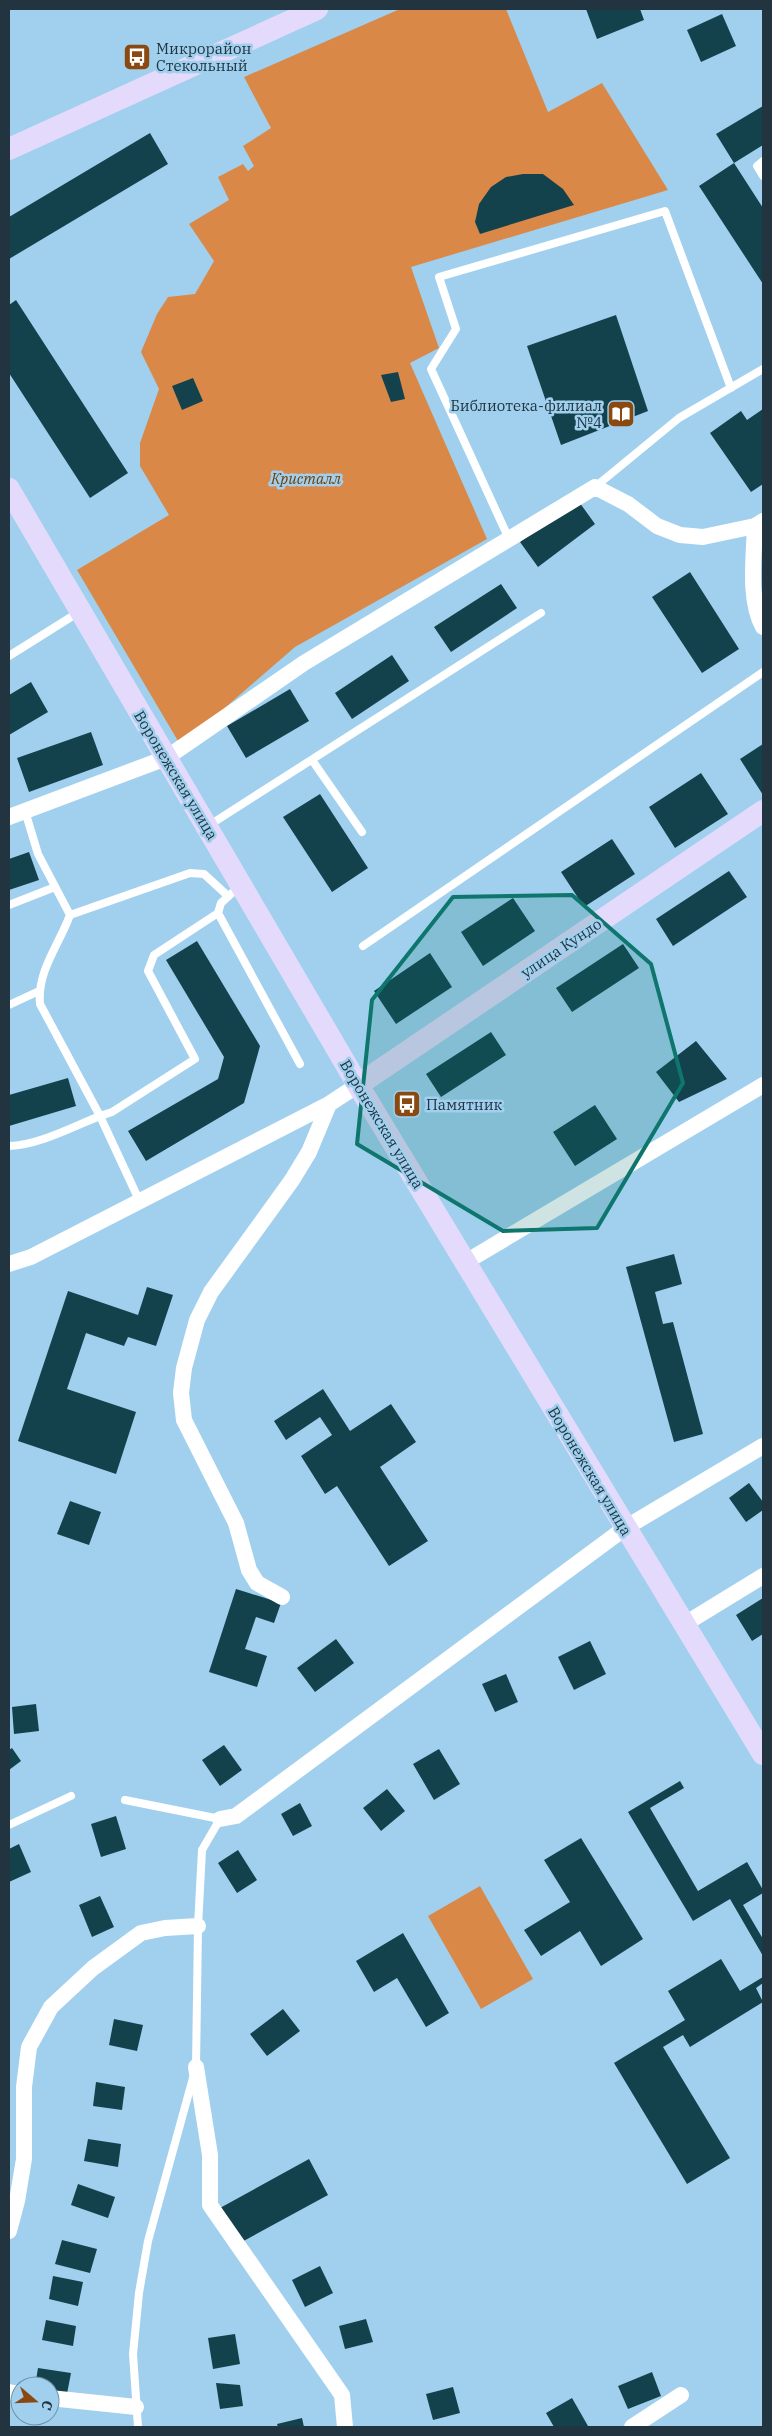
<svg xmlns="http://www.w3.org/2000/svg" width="772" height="2436" viewBox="0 0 772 2436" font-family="'IBM Plex Serif',serif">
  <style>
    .green { fill: #da8848 }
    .building { fill: #13424d }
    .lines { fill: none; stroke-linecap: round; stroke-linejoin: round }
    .lane { stroke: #fff; stroke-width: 8 }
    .street { stroke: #fff; stroke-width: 16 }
    .secondary { stroke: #e4dafc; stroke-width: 22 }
    .marked { fill: #0f766e; fill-opacity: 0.2; stroke: #0f766e; stroke-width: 4; stroke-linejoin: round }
    .labels { text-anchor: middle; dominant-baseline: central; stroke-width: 5; stroke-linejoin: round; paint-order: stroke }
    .poi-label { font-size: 15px; fill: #213440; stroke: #a0d0ee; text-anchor: start }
    .park-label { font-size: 15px; font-style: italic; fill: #753c02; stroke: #a0d0ee }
    .street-label { font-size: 15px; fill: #213440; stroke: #a0d0ee }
  </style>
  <rect width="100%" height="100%" fill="#a0d0ee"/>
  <path class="green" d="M400 9H506L548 112 602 83 668 190 411 267 439 348 410 363 487 539 295 647 181 746 77 570 169 515 140 466V443L159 389 141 352 157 314 168 297 195 294 214 261 189 224 229 200 218 177 243 164 248 171 254 166 243 146 271 128 244 77Z
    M480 1886 533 1979 481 2009 428 1916Z"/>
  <path class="building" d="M586 9H640L644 20 597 39Z
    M722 14 736 46 701 62 687 30Z
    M763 106V145L734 163 716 134Z
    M150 133 168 164 9 259V217Z
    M734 163 763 208V284L699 186Z
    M523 174H543L563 189 574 205 480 234 475 222 479 204 491 187 506 177Z
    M16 300 128 473 90 498 9 373V305Z
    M616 315 648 411 561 445 527 346Z
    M398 372 405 399 391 402 381 375Z
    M193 378 203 401 182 410 172 386Z
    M763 409V484L751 492 710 433 741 411 747 420Z
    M577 499 595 524 538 567 520 542Z
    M690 572 739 649 702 673 652 597Z
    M501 584 517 608 451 652 434 627Z
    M392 655 409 681 352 719 335 693Z
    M31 682 48 712 9 735V695Z
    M290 689 309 721 246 758 227 726Z
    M91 732 103 765 29 792 17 758Z
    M763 744V795L740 759Z
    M701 773 728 814 675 848 649 807Z
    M320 794 368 868 332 892 283 817Z
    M612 839 635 874 584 907 561 872Z
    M29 852 39 880 9 890V859Z
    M729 871 747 897 673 946 656 919Z
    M513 898 535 931 483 966 461 932Z
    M197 941 260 1046 244 1103 146 1161 128 1131 218 1079 224 1057 166 960Z
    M623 944 639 968 572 1012 556 988Z
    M430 953 452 987 396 1024 374 991Z
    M491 1032 506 1055 441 1097 426 1074Z
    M696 1041 727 1079 679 1102 656 1072Z
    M68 1078 76 1106 9 1126V1095Z
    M595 1105 617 1139 575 1166 553 1132Z
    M674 1254 682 1284 655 1292 663 1324 673 1322 703 1434 674 1442 626 1267Z
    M147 1287 173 1295 156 1346 128 1337 124 1346 86 1333 67 1389 136 1412 116 1474 18 1441 68 1291 138 1315Z
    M323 1389 350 1431 391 1404 416 1442 380 1467 428 1541 389 1566 337 1486 325 1494 301 1456 332 1435 320 1417 286 1440 274 1421Z
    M749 1483 763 1502V1510L746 1522 729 1498Z
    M70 1501 101 1512 89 1545 57 1534Z
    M236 1589 281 1603 274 1623 256 1617 245 1649 267 1656 257 1687 209 1672Z
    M763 1598V1634L752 1641 736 1615Z
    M336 1639 354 1663 315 1692 297 1668Z
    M590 1641 606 1674 574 1690 558 1657Z
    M506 1674 518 1702 495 1712 482 1684Z
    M36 1704 39 1731 14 1734 12 1707Z
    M224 1745 242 1770 220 1786 202 1760Z
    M12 1748 21 1761 9 1770V1750Z
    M439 1749 460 1784 434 1800 413 1764Z
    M680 1781 684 1788 650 1808 698 1891 747 1862 763 1890V1893L743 1905 763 1939V1956L730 1899 693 1921 628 1812Z
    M387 1789 405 1811 381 1831 363 1808Z
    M300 1803 312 1826 293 1836 281 1814Z
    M116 1816 126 1849 101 1857 91 1824Z
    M581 1838 643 1939 601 1966 580 1931 541 1956 524 1930 570 1902 544 1860Z
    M19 1844 31 1872 9 1882V1849Z
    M238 1850 257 1880 237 1893 218 1863Z
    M100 1896 114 1927 92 1937 79 1905Z
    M403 1933 449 2013 426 2027 397 1978 374 1992 356 1961Z
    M721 1959 740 1991 763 1977V1983L756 1988 763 2002 690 2047 683 2035 663 2047 730 2158 687 2184 614 2063 685 2020 668 1991Z
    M283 2009 300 2031 267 2056 250 2034Z
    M114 2019 143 2025 137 2051 109 2045Z
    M96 2082 125 2087 122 2110 93 2106Z
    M88 2139 121 2144 118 2167 84 2161Z
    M309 2159 328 2195 240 2243 220 2208Z
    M78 2184 115 2197 108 2218 71 2205Z
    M62 2240 97 2249 90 2273 55 2264Z
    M320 2266 333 2293 305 2307 292 2280Z
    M53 2276 83 2282 78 2306 49 2299Z
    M366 2319 373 2342 345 2349 339 2326Z
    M46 2320 76 2326 73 2346 42 2340Z
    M235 2334 240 2364 213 2369 208 2338Z
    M38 2368 71 2373 66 2399 50 2396V2386H35Z
    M652 2372 661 2396 628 2409 618 2386Z
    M216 2383 240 2385 243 2406 220 2409Z
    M453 2387 460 2413 433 2420 426 2394Z
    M572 2398 588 2426 554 2427 546 2413Z
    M302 2418 304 2427H278L277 2424Z"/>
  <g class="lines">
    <path class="lane" d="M763 161 757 166 763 176
      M595 487 679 418 763 369
      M509 539 431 369 456 329 439 277 665 211 731 388
      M9 656 79 612
      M312 760 362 832
      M25 811 38 854 70 915
      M208 826 541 613
      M232 893 221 903 218 913 300 1064
      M9 905 55 887
      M218 913 154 955 148 971 195 1059 112 1112 100 1116 40 1004C37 971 59 945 70 915L190 873 204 874 228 896
      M363 946 763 672
      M9 1005 39 991
      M9 1146C39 1145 72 1127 100 1116L139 1200
      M125 1800 220 1819 202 1850 198 1926 196 2067 148 2241 139 2293 133 2354 138 2427
      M9 1825 71 1796"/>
    <path class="street" d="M763 521 755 526C754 555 748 601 763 627
      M9 817 166 758 304 663 595 487 628 504 657 526 680 535 703 537 755 526
      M464 1263 763 1085
      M9 1264 31 1257 329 1104 358 1085
      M282 1597 257 1583 249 1570 236 1523 184 1420 181 1393 184 1368 197 1320 211 1292 292 1180 309 1152 329 1104
      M683 1625 763 1576
      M220 1819 236 1816 625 1528 763 1446
      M196 2067 210 2155V2205L342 2395 345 2427
      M9 2231 17 2201 24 2159V2087L29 2047 51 2007 93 1968 141 1933 165 1928 198 1926
      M9 2392 20 2394
      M50 2398 136 2407
      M632 2427 681 2395"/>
    <path class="secondary" d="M9 149 317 9
      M9 489 358 1085 763 1754
      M358 1085 763 811"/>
  </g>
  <path class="marked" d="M572 895 651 964 683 1083 597 1228 503 1231 357 1144 372 1000 453 897Z"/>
  <defs>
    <g id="bus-square" transform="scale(1.4375)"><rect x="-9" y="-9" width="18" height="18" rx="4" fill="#894910" stroke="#a0d0ee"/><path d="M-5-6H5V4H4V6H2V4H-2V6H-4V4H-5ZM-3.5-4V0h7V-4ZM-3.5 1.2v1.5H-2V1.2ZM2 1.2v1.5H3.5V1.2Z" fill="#fff"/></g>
    <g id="library-square" transform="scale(1.4375)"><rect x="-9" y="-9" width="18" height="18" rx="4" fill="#894910" stroke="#a0d0ee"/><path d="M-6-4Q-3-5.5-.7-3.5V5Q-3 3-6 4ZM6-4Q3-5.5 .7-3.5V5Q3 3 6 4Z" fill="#fff"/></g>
  </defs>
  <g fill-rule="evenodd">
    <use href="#bus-square" x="137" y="57"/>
    <use href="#library-square" x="621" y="414"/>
    <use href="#bus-square" x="407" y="1104"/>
  </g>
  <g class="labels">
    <g class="poi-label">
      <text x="156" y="48">Микрорайон<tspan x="156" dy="17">Стекольный</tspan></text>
      <text x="602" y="405" text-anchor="end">Библиотека-филиал<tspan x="602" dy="17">№4</tspan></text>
      <text x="426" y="1104">Памятник</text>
    </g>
    <g class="park-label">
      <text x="306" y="478">Кристалл</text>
    </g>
    <g class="street-label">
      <text transform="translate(176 775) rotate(59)">Воронежская улица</text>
      <text transform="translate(561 948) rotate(-34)">улица Кундо</text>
      <text transform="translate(382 1124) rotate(59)">Воронежская улица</text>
      <text transform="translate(590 1471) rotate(59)">Воронежская улица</text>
    </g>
  </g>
  <rect width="772" height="2436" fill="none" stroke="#213440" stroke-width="20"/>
  <g transform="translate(35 2401) rotate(109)"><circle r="24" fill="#a0d0ee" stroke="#6d92a8"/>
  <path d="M0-4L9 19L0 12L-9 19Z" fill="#894910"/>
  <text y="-8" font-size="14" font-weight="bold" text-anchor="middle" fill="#213440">С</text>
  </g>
</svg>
